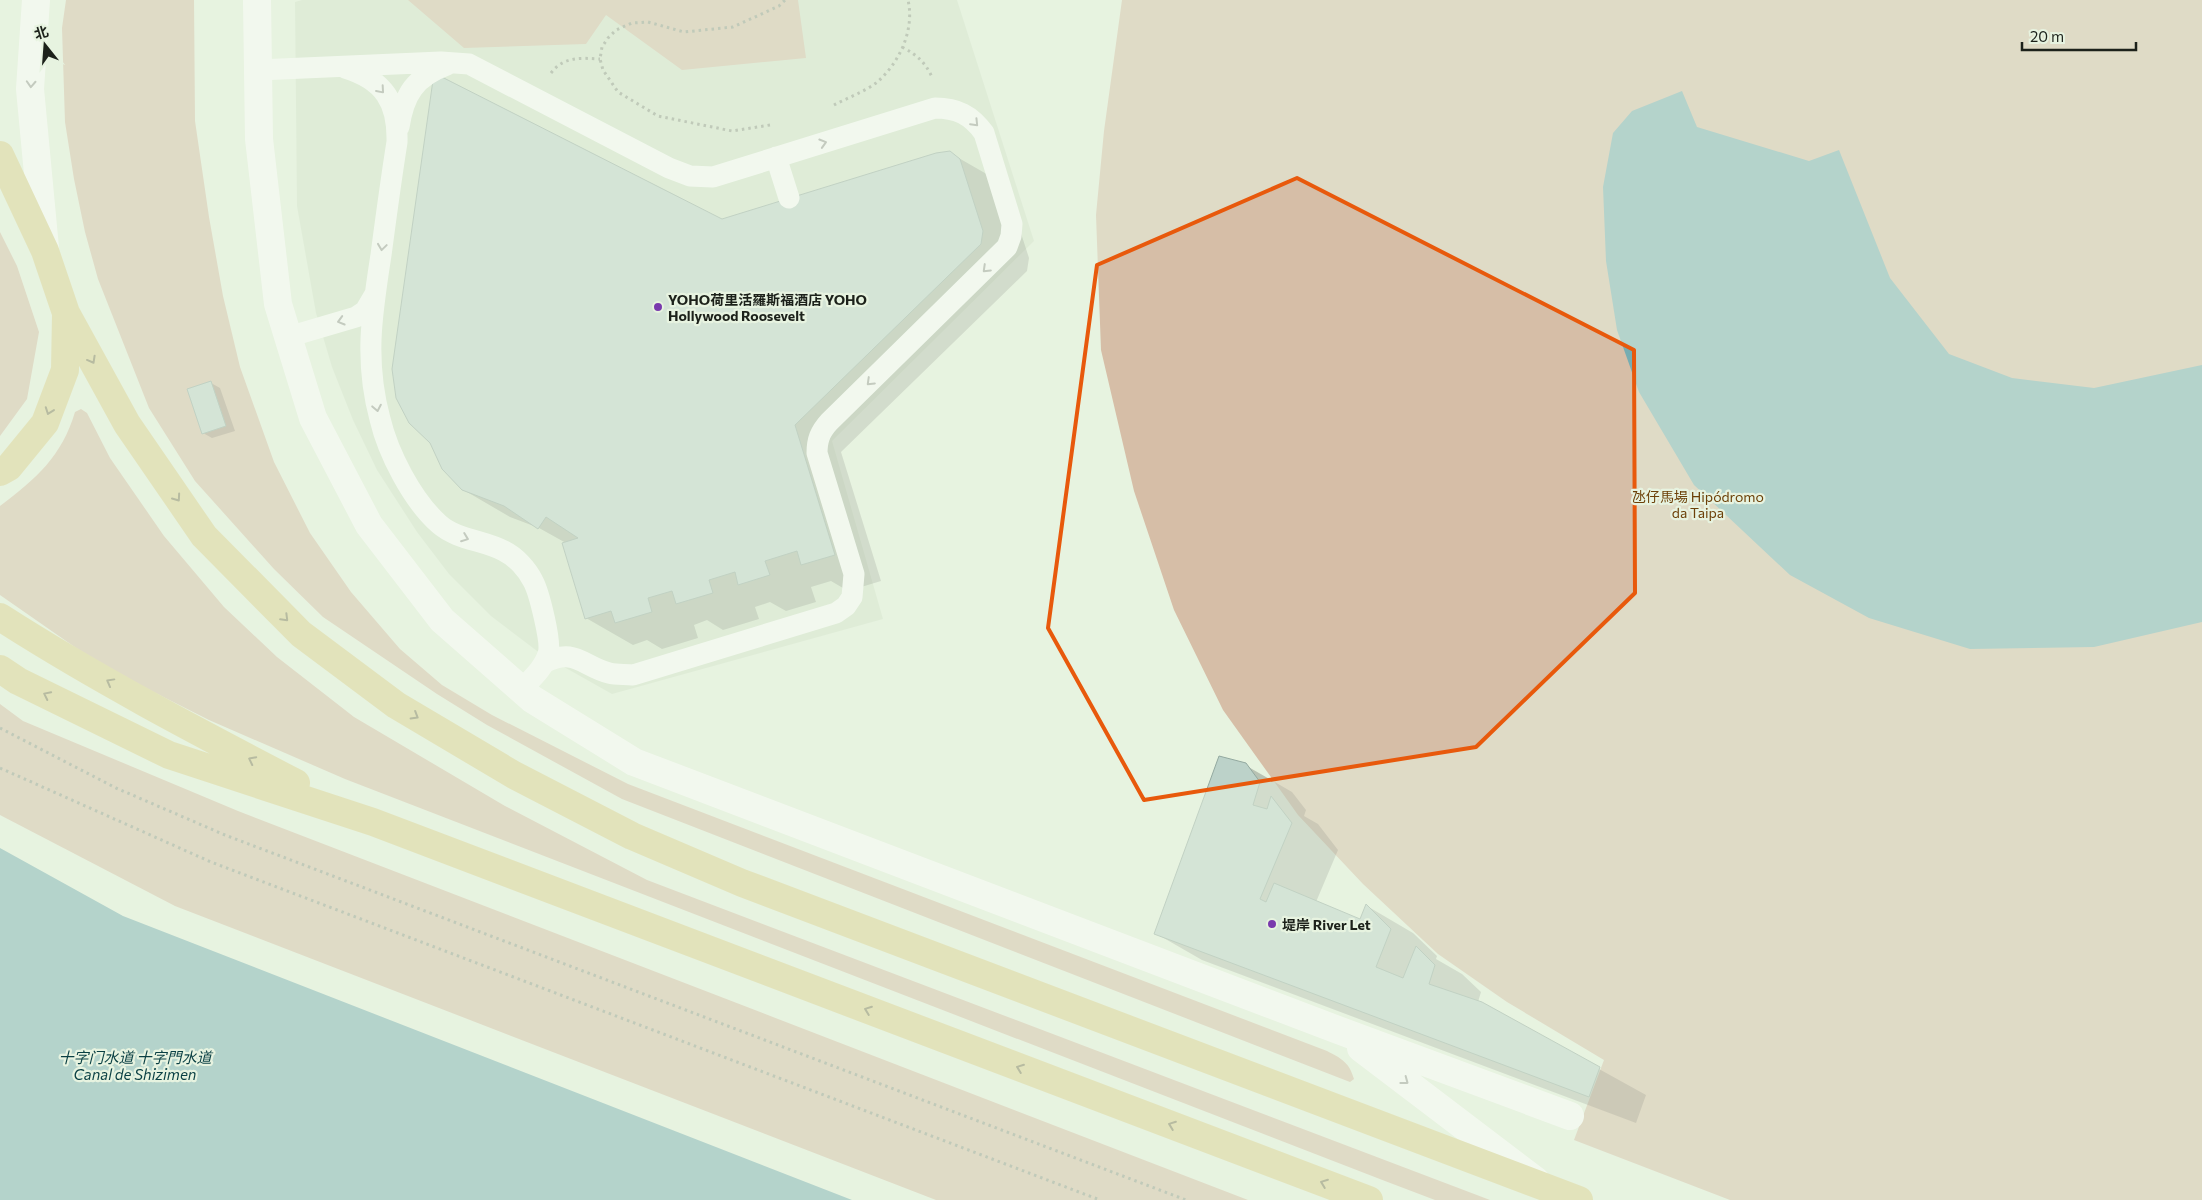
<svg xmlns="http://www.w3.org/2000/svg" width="2202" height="1200" viewBox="0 0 2202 1200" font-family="Commissioner,'Noto Sans SC',sans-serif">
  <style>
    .built { fill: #d5e5cd }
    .green { fill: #d6bea7 }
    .water { fill: #76adb2 }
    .shadow { fill: #0003 }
    .building { fill: #bcd2c9; stroke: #93a9a0 }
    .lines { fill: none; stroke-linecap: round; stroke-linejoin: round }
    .path { stroke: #90998b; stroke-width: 3; stroke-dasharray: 2.5 4; stroke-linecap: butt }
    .lane { stroke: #fff; stroke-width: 21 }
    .street { stroke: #fff; stroke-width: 28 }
    .secondary { stroke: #fff; stroke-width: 28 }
    .primary { stroke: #dcd18f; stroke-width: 28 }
    .oneway { stroke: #999b98 }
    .oneway2 { stroke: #7c7954 }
    .marked { fill: none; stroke: #e8590c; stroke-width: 4; stroke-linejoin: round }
    .poi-dot { fill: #7939ad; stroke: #e7f3e0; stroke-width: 2 }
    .labels { text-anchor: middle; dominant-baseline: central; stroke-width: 4.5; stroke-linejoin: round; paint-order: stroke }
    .poi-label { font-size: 14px; font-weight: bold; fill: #1c211a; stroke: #e7f3e0; text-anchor: start }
    .park-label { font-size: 14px; fill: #6c4008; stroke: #e7f3e0 }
    .water-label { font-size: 15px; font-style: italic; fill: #093f43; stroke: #e7f3e0 }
  </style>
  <rect width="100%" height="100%" fill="#e7f3e0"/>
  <path class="built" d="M302 0H957L1034 241 832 441 883 619 612 694 541 654 491 616 449 574 417 532 377 470 353 420 332 367 316 313 297 206 295 2Z"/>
  <path class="green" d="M66 0H194L195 121 209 217 223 296 240 367 274 462 310 533 351 592 400 649 442 685 492 715 628 784 1327 1051C1342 1059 1349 1062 1354 1079L1350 1082 622 799 487 725 437 694 323 617 274 569 195 481 149 408 98 279 85 232 74 179 65 122 62 28Z
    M408 0H798L806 58 682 70 606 15 586 44 464 48Z
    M1122 0H2202V1200H1730L1574 1140 1604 1060 1507 1002 1438 954 1363 884 1298 815 1223 710 1174 610 1134 491 1101 350 1096 215 1104 131Z
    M0 232 17 266 39 332 27 399 0 436Z
    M81 409 87 413 110 458 164 536 224 607 277 657 354 717 505 806 647 880 1490 1200H1435L1385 1181 345 779 209 720 102 666 0 595V506C36 479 62 456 75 412Z
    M0 704 23 721 238 811 1248 1200H936L175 906 0 815Z"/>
  <path class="water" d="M1682 91 1697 127 1809 161 1839 150 1890 278 1949 354 2012 378 2094 388 2202 365V622L2094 647 1970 649 1869 618 1790 575 1694 485 1639 392 1617 330 1606 261 1603 187 1613 133 1632 111Z
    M0 848 123 916 852 1200H0Z"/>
  <path class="shadow" d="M950 153 997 180 1006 187 1029 258 1027 271 841 452 881 581 848 591 831 581 811 587 816 602 786 611 770 602 755 607 759 619 723 630 707 620 694 625 698 638 662 649 647 640 633 645 586 618 566 543 539 528 510 517 462 489 722 221Z
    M211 383 220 388 235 431 212 438 203 433Z
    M1245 765 1292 792 1306 810 1304 816 1318 824 1338 850 1316 902 1361 921 1367 906 1413 933 1437 956 1436 959 1462 974 1481 992 1478 1002 1646 1095 1636 1123 1202 960 1155 933Z"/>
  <path class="building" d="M434 73 722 219 936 153 950 151 960 159 983 231 981 244 795 425 835 555 801 565 797 551 765 561 770 575 738 585 735 572 709 580 713 593 676 604 672 591 648 598 652 612 615 623 611 611 585 619 562 543 578 538 546 517 538 529 504 506 462 490 442 469 430 443 409 423 396 398 392 369Z
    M211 381 226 426 202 434 187 389Z
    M1219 756 1246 763 1260 782 1253 805 1267 809 1271 796 1292 823 1260 899 1266 902 1274 883 1360 919 1366 904 1391 929 1376 967 1403 978 1416 946 1435 965 1429 984 1482 1002 1600 1067 1589 1097 1154 934Z"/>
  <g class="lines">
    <path class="path" d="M902 47C917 55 925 62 932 77
      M551 73C564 56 581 58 600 59
      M834 105C847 98 864 92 876 83 899 64 915 30 908 0
      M770 125 732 131 658 116 618 92 603 70 600 59 602 47 608 38 616 30 632 23 648 22 684 32 733 27 779 6 785 0
      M0 728 116 788 225 835 1186 1200
      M0 768 211 862 1100 1200"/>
    <path class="lane" d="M345 68C384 80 398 102 397 142 391 180 386 217 381 255 372 313 364 360 380 419 388 453 412 500 439 524 457 540 484 540 504 551 516 557 527 569 533 581 539 592 552 643 548 654 544 668 531 679 521 690
      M258 70 441 62 469 64 669 168 690 176 713 177 935 108C957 108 971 115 984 133L1012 224 1011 236 1007 247 829 422C820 432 817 440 817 453L854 574 852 597 846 606 836 613 633 675C625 674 617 675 609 673 582 666 575 647 544 663
      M399 127C404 94 415 77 447 65
      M776 157 789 198
      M288 337 356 317 365 311 375 294"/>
    <path class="street" d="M257 0 259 139 278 304 313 418 369 525 442 620 532 699 634 762 1338 1030 1570 1116
      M1361 1048 1536 1181"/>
    <path class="secondary" d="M36 0 30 89 45 248"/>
    <path class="primary" d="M0 155 45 251 66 313 127 424 204 536 301 634 396 705 514 775 632 836 742 883 1579 1200
      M0 472 9 467 45 423 65 370 66 314
      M0 617C95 678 196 731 296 783
      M0 669 18 681 169 755 373 822 1369 1200"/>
  </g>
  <defs><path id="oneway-chevron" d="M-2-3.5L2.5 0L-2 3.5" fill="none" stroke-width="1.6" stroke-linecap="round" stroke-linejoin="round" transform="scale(1.25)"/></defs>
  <g class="oneway">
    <use href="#oneway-chevron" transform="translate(31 84) rotate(93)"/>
    <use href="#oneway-chevron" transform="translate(381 90) rotate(49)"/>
    <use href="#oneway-chevron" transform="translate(975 123) rotate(46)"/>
    <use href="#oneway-chevron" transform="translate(823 143) rotate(-17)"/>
    <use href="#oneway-chevron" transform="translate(382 247) rotate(98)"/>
    <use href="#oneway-chevron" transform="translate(986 269) rotate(136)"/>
    <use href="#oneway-chevron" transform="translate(341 321) rotate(164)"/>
    <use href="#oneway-chevron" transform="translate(870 382) rotate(136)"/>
    <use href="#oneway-chevron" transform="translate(377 408) rotate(79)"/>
    <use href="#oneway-chevron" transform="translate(465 538) rotate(21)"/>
    <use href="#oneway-chevron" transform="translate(1405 1081) rotate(37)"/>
  </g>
  <g class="oneway2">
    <use href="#oneway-chevron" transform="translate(92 360) rotate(61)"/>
    <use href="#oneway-chevron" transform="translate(49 411) rotate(110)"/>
    <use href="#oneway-chevron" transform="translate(177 498) rotate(55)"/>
    <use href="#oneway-chevron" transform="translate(285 618) rotate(45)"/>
    <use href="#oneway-chevron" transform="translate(110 682) rotate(-151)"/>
    <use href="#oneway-chevron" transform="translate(47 695) rotate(-154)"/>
    <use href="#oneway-chevron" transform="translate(415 716) rotate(31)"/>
    <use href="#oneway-chevron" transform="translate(252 760) rotate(-153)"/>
    <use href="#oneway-chevron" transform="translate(868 1010) rotate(-159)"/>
    <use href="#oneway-chevron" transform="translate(1020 1068) rotate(-159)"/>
    <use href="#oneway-chevron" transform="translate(1172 1125) rotate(-159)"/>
    <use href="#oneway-chevron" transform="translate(1324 1183) rotate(-159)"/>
  </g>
  <path d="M0 0H2202V1200H0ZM1297 178 1634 350 1635 593 1476 747 1144 800 1048 628 1097 265Z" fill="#e7f3e0" fill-opacity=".55" fill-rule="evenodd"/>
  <path class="marked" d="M1297 178 1634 350 1635 593 1476 747 1144 800 1048 628 1097 265Z"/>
  <g class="poi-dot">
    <circle cx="658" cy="307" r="5"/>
    <circle cx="1272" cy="924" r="5"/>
  </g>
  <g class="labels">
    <g class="poi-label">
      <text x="668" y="299">YOHO荷里活羅斯福酒店 YOHO<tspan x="668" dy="16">Hollywood Roosevelt</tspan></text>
      <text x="1282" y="924">堤岸 River Let</text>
    </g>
    <g class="park-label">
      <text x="1698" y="496">氹仔馬場 Hipódromo<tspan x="1698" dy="16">da Taipa</tspan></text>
    </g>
    <g class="water-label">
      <text x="135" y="1057">十字门水道 十字門水道<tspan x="135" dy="17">Canal de Shizimen</tspan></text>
    </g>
  </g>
  <g transform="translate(45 45) rotate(343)" stroke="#e7f3e0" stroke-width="4" paint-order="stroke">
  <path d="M0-4L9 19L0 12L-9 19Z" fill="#1c211a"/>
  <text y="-8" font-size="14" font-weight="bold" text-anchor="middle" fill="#1c211a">北</text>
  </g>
  <path d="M2022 42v8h114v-8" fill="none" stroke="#1c211a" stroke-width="2.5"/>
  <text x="2030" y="42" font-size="15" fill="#1c211a" stroke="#e7f3e0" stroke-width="4" paint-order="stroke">20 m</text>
</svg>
